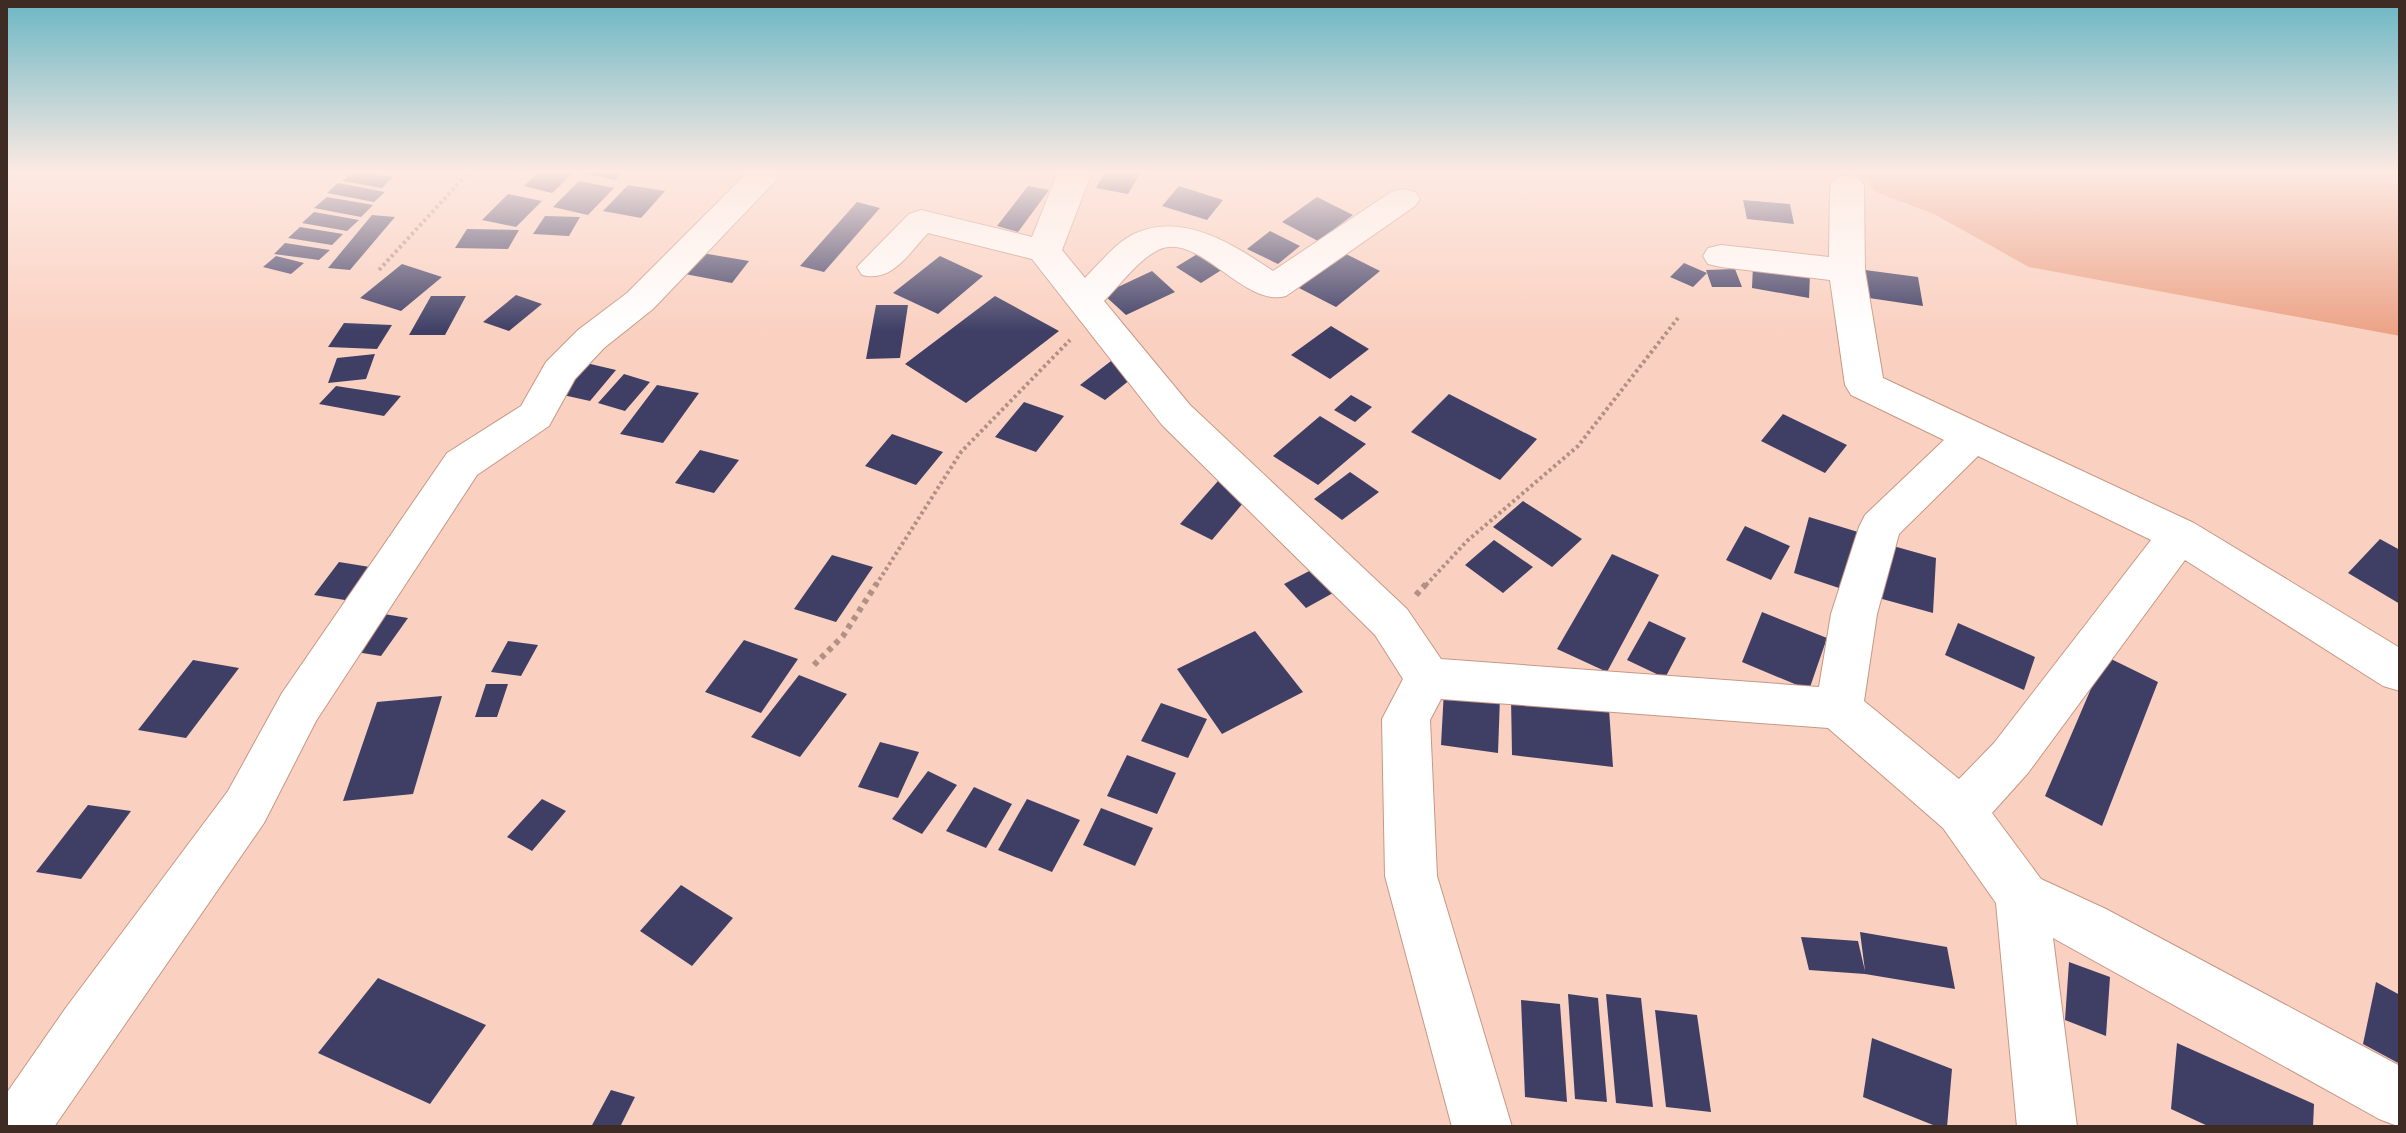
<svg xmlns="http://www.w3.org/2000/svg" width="2406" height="1133" viewBox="0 0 2406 1133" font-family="'DM Sans',sans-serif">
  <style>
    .green { fill: #eca488 }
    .building { fill: #3f3f66 }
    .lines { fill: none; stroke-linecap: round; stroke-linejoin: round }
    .minor-casing { stroke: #c79784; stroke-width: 2 }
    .path-far1 { stroke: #b29184; stroke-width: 4; stroke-dasharray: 3 3; stroke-linecap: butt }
    .path { stroke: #b29184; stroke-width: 6; stroke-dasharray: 5 5; stroke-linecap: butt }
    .minor { fill: #fff; fill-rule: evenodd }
  </style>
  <rect width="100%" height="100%" fill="#fad1c1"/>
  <path class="green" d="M1857 172H2400V336L2029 267 1934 214 1876 192Z"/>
  <path class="building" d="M353 172H365L393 177 382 188 343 181Z
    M539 172H574L552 193 524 186Z
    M580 172H622L615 180Z
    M1105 172H1141L1128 194 1096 188Z
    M579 181 614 188 588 215 553 207Z
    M338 183 385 192 374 202 327 193Z
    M628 185 665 191 641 218 603 211Z
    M1028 186 1049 190 1018 232 997 226Z
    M1179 186 1223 200 1207 220 1162 206Z
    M508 194 542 201 516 227 482 220Z
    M327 197 373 205 361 217 314 208Z
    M1317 197 1353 215 1318 241 1282 222Z
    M1743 200 1790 204 1794 224 1747 219Z
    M857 202 880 208 824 272 800 266Z
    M314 212 359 220 347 231 302 223Z
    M372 215 395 217 350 270 328 268Z
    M545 216 580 217 569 236 533 234Z
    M300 227 343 234 332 245 288 238Z
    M467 229 519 230 508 249 455 248Z
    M1270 231 1300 246 1278 264 1247 249Z
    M285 243 330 250 319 260 274 254Z
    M1342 252 1380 271 1336 307 1299 288Z
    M702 253 749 261 732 283 685 274Z
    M1199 253 1223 269 1201 283 1176 267Z
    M276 256 304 263 291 274 263 267Z
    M940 256 983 276 938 314 893 293Z
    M1684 263 1707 273 1693 287 1670 277Z
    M402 264 442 277 401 311 360 298Z
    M1753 265 1810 275 1809 298 1752 288Z
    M1735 269 1742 287H1712L1706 270Z
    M1865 270 1918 277 1923 306 1869 298Z
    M1152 271 1175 292 1126 315 1103 294Z
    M516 295 542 304 509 331 483 322Z
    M431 296H466L445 335H409Z
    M995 296 1059 331 966 403 905 364Z
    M876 305H908L900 358 866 359Z
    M344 323 392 325 377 349 328 347Z
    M1331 326 1369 349 1330 379 1291 355Z
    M375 354 366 379 328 383 337 358Z
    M1111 361 1136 375 1105 400 1080 385Z
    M582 362 616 370 590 401 554 393Z
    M624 374 650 382 625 411 598 403Z
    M657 385 699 393 663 443 620 434Z
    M336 386 401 396 384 416 319 404Z
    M1449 394 1537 439 1500 480 1411 432Z
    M1351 395 1372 407 1355 422 1334 410Z
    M1024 402 1064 416 1036 452 995 437Z
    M1783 414 1847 445 1825 473 1761 441Z
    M1320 416 1366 444 1318 485 1273 456Z
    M892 434 943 452 916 485 865 466Z
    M700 450 739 460 714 493 675 483Z
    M1350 472 1379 492 1342 520 1314 499Z
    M1218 481 1249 496 1212 540 1180 524Z
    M1523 501 1582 539 1552 567 1493 527Z
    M1809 517 1858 532 1845 590 1794 573Z
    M1745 526 1790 546 1771 580 1726 560Z
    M2380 539 2400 550V604L2348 573Z
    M1494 540 1533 567 1503 593 1465 565Z
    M1879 542 1936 558 1933 613 1875 597Z
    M1612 554 1659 575 1607 672 1557 649Z
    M832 555 873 567 836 622 794 609Z
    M339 562 376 568 351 601 314 595Z
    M1321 565 1342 588 1306 608 1284 584Z
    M1762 612 1827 638 1809 690 1742 662Z
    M378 613 408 618 381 656 350 651Z
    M1649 621 1686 638 1665 678 1627 660Z
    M1958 623 2035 657 2024 690 1945 655Z
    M1255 631 1303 692 1222 734 1177 669Z
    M744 640 798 659 761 713 705 692Z
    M508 641 538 645 521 676 491 672Z
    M2105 656 2158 682 2102 826 2045 796Z
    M193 660 239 668 186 738 138 730Z
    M799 675 847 694 800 757 751 737Z
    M486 684H508L497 717H475Z
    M1444 690 1500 697 1498 753 1441 745Z
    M442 696 413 794 343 801 377 702Z
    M1511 698 1609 709 1613 767 1512 755Z
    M1161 703 1207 719 1188 758 1141 741Z
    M880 742 919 752 898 798 858 787Z
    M1127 755 1176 773 1157 814 1107 796Z
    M928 771 957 785 922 834 892 819Z
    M974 787 1012 804 986 848 946 831Z
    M542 799 566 811 532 851 507 837Z
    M1027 799 1080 820 1052 872 998 850Z
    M88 805 131 811 81 879 36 872Z
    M1101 808 1153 828 1135 866 1083 845Z
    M681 885 733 918 692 966 640 931Z
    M1860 932 1947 947 1955 989 1865 974 1809 970 1801 937 1858 941 1865 971Z
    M2069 962 2110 977 2106 1036 2065 1020Z
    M378 978 486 1025 430 1104 318 1053Z
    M2376 982 2400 995V1064L2363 1044Z
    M1568 994 1598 998 1607 1102 1575 1099Z
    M1606 994 1641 998 1653 1107 1616 1103Z
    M1521 1000 1560 1004 1567 1102 1525 1097Z
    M1655 1010 1697 1015 1711 1112 1666 1107Z
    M1872 1038 1952 1069 1947 1127H1938L1863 1097Z
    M2177 1043 2314 1104 2313 1127H2210L2171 1109Z
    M611 1090 635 1097 620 1127H591Z"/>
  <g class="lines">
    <g class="minor-casing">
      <path id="minor" d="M748 172H784L653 309 604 348 575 379 549 426 477 475 316 721 264 823 54 1127H6V1094L65 1009 228 791 282 693 447 453 521 406 546 362 578 330 627 293Z
        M1058 172H1092L1062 250 1085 278C1100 263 1117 241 1136 233 1184 212 1234 245 1273 271L1391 192 1403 189 1415 192 1420 199 1415 206 1286 296C1243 308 1198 230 1158 250 1138 260 1120 285 1104 301L1190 405 1407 609 1441 659 1819 687 1831 614 1859 527 1865 515 1944 440 1851 395 1845 385 1830 280 1721 267 1708 264 1703 256 1708 248 1721 245 1829 257 1830 185 1835 178 1847 175 1859 178 1864 185 1865 271 1883 378 2194 523 2400 648V691L2383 686 2185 560 2028 773 1992 813 2041 879 2106 909 2400 1066V1127L2379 1119 2053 938 2077 1127H2017L1996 903 1943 828 1828 728 1441 699 1430 720 1437 876 1512 1127H1452L1385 876 1382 719 1403 679 1375 635 1162 425 1032 259 928 233C909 253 892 283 862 275L857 267 909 214 921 210 1032 237ZM1978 456 2151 540 1994 743 1959 779 1864 701 1877 614 1899 534Z"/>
    </g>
    <path class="path-far1" d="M379 270 469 172
      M876 585 961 452 1070 340
      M1426 585 1467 541 1578 446 1678 318"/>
    <path class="path" d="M1416 595 1427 583
      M814 665 843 636 877 583"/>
    <use href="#minor" class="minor"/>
  </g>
  <linearGradient id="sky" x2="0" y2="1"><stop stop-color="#6bb7c4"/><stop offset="0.52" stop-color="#fdeae3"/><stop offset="1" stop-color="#fdeae3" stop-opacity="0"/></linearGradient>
  <rect width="2406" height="331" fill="url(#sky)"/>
  <rect width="2406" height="1133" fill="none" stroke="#3e2b23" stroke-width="16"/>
</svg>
